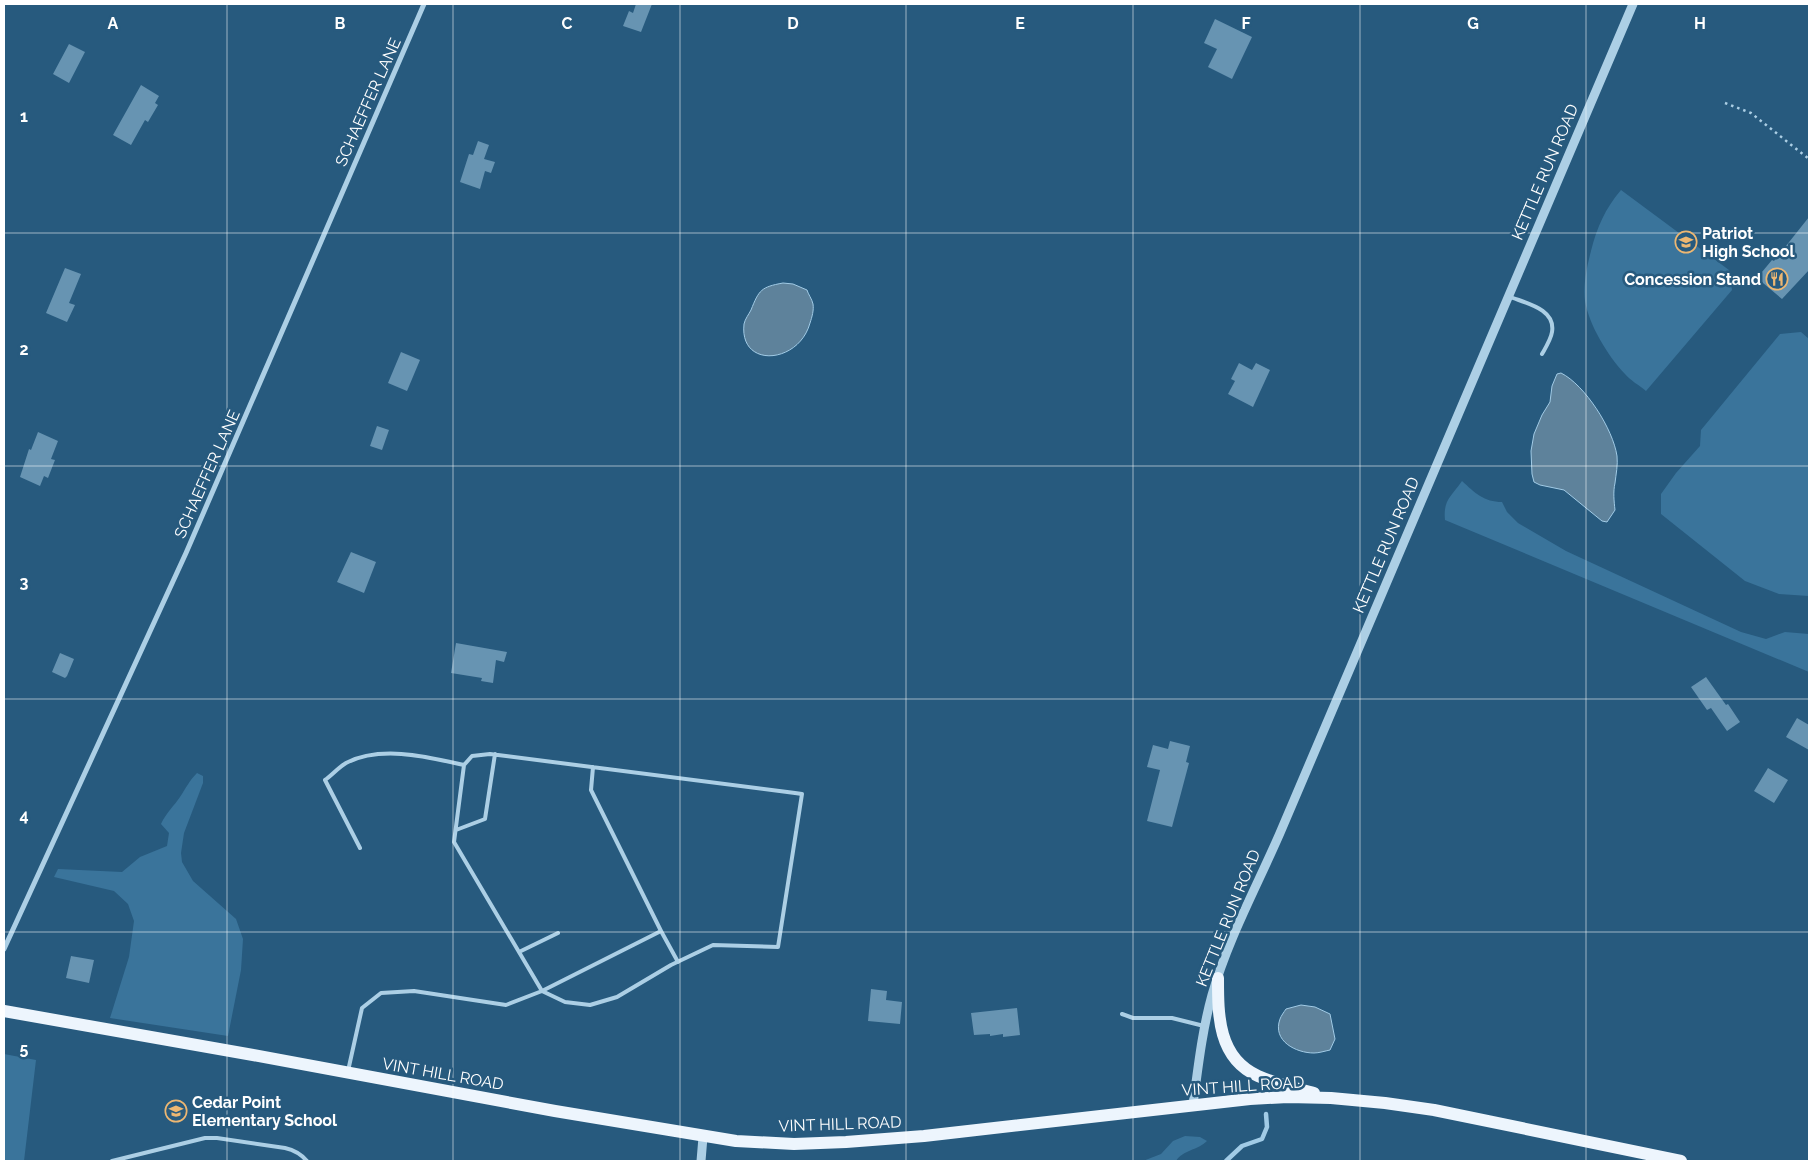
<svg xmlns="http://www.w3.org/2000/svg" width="1813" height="1165" viewBox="0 0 1813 1165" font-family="Raleway,sans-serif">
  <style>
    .green { fill: #3a749b }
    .water { fill: #5e829b; stroke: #a1cbe6 }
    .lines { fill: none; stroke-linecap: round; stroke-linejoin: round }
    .stream { stroke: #a1cbe6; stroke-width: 4.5 }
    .building { fill: #6794b2 }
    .path { stroke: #accfe5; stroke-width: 2.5; stroke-dasharray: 2.5 4; stroke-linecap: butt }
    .service { stroke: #accfe5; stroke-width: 4 }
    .minor { stroke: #accfe5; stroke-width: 5 }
    .tertiary { stroke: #accfe5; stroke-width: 9 }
    .primary { stroke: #edf5fd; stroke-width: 12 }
    .grid { fill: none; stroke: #fff; stroke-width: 1; stroke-opacity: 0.55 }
    .labels { text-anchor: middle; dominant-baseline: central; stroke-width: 5; stroke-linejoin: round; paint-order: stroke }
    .street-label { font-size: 16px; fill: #fff; stroke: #275a7e }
    .poi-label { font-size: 16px; font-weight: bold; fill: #fff; stroke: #275a7e; text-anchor: start }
    .grid-label { font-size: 16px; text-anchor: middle; font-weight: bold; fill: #fff; stroke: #275a7e; stroke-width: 5; stroke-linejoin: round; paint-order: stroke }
  </style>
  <rect width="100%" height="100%" fill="#275a7e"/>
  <path class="green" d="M1621 190 1729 270 1732 290 1646 391C1639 385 1631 381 1625 374 1608 356 1589 325 1585 301 1583 285 1587 266 1591 251 1597 227 1605 209 1621 190Z
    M1801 332 1809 339V596L1779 594 1745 581 1661 514V494L1676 473 1700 446 1701 430 1780 334Z
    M1462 481C1475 493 1484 502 1502 502L1507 512 1518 523 1566 551 1741 632 1766 639 1785 632 1809 634V672L1445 520C1443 500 1451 497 1462 481Z
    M197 773 203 776V783L184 833 181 853 182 862 193 881 236 919 243 939 241 970 228 1036 110 1018 129 957 134 921 128 904 114 891 54 877 58 869 122 872 140 857 167 846 169 833 161 824C166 813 174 806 180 797 186 788 189 781 197 773Z
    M4 1054 36 1060 24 1161H4Z
    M1185 1136 1200 1137 1207 1141C1198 1150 1183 1150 1176 1161H1143L1161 1154 1173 1141Z"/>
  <path class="water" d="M783 283 793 284 807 290C808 294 812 299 813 304 814 310 812 317 810 323 799 364 739 369 744 324 745 319 749 314 751 310 759 290 761 287 783 283Z
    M1561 373C1585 385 1613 429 1617 456 1618 465 1616 474 1615 483 1613 492 1614 501 1615 510L1607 522 1602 521 1564 490 1540 485 1534 482 1532 474 1531 451 1534 434 1542 415 1550 402 1552 386 1557 374Z
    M1301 1005 1315 1007 1330 1014 1335 1039 1330 1050C1325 1051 1319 1053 1314 1053 1296 1053 1272 1041 1280 1019 1281 1016 1284 1012 1286 1009Z"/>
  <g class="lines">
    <path class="stream" d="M1226 1161 1242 1146 1262 1139 1267 1127 1266 1114"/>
  </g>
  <path class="building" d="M636 4H652L641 32 623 26 629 11 633 13Z
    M1215 19 1252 37 1232 79 1208 67 1217 49 1204 43Z
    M69 44 85 52 69 83 53 74Z
    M141 85 159 96 155 103 158 105 148 122 145 120 131 145 113 135Z
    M478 141 489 145 484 159 495 162 491 173 485 171 480 189 460 182 469 154 473 155Z
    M1809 217V270L1782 299 1757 278 1772 260 1774 261Z
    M65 268 81 274 69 303 75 305 67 322 46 313Z
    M401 352 420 360 407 391 388 383Z
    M1239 363 1252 370 1256 363 1270 370 1253 407 1228 394 1235 381 1231 379Z
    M377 426 389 430 382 450 370 446Z
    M38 432 58 441 51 459 55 460 48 478 44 476 40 486 20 477 29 449 31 450Z
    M351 552 376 562 364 593 337 582Z
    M456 643 507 652 504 662 496 660 493 683 481 681 482 678 451 673Z
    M60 653 74 659 67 676 65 678 52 672Z
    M1706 677 1726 705 1728 704 1740 722 1727 731 1711 708 1707 710 1691 687Z
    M1797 718 1809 725V750L1786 737Z
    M1170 741 1190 746 1186 762 1189 763 1172 827 1147 821 1160 770 1147 767 1153 745 1168 749Z
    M1768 768 1788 780 1774 803 1754 791Z
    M71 956 94 960 89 983 66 978Z
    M871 989 887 991 886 1000 902 1002 900 1024 868 1021Z
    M1017 1008 1020 1035 1003 1037V1034L990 1036V1034L974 1035 971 1013Z"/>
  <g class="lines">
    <path class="path" d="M1725 103 1751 113 1809 159"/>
    <path class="service" d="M1508 296C1524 303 1556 308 1552 332 1551 339 1546 347 1542 354
      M464 765 472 756 490 754 795 793 802 794 778 947 713 945 671 965 617 997 590 1005 565 1002 542 991 661 931 591 790 593 767
      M456 830 485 819 495 754
      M661 931 678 962
      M519 952 558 933
      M1122 1014 1133 1018H1172L1204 1026
      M348 1071 362 1008 381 993 414 991 506 1005 542 991 454 842 464 765C428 757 381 745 346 763 339 767 332 775 325 780L360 848
      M112 1161 205 1138H217L285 1148C294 1150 301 1154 307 1161"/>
    <path class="minor" d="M4 949 186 553 424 4"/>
    <path class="tertiary" d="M1193 1105C1198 1068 1202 1031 1212 995 1228 939 1257 886 1280 833L1633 4
      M701 1161 703 1137"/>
    <path class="primary" d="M1218 978C1218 1016 1218 1058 1258 1076 1276 1084 1296 1088 1314 1093
      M4 1011 253 1055 555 1111 736 1141 794 1144 846 1142 924 1136 1250 1099 1288 1097 1331 1098 1385 1103 1434 1110 1681 1161"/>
  </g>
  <path class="grid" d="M227 4V1161M453 4V1161M680 4V1161M906 4V1161M1133 4V1161M1360 4V1161M1586 4V1161M4 233H1809M4 466H1809M4 699H1809M4 932H1809"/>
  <defs>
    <g id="school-ring" transform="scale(1.125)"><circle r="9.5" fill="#275a7e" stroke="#edb772" stroke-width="1.5"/><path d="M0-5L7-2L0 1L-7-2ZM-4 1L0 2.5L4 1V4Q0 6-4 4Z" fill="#edb772"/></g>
    <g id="restaurant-ring" transform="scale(1.125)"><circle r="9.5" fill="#275a7e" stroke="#edb772" stroke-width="1.5"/><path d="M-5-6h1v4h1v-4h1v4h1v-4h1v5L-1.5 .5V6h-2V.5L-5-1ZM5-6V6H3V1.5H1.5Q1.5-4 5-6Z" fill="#edb772"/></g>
  </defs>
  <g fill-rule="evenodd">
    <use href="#school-ring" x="1686" y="242"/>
    <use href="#restaurant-ring" x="1777" y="279"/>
    <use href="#school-ring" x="176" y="1111"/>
  </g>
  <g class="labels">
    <g class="street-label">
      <text transform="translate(368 102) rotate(-66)">SCHAEFFER LANE</text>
      <text transform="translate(1545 172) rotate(-67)">KETTLE RUN ROAD</text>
      <text transform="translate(207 474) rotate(-66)">SCHAEFFER LANE</text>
      <text transform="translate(1386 545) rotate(-67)">KETTLE RUN ROAD</text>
      <text transform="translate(1228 918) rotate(-68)">KETTLE RUN ROAD</text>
      <text transform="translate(443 1074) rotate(10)">VINT HILL ROAD</text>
      <text transform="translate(1243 1086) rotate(-4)">VINT HILL ROAD</text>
      <text transform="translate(840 1124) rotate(-2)">VINT HILL ROAD</text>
    </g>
    <g class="poi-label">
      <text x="1702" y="233">Patriot<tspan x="1702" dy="18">High School</tspan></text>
      <text x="1761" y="279" text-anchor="end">Concession Stand</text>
      <text x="192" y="1102">Cedar Point<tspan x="192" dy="18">Elementary School</tspan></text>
    </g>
  </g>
  <g class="grid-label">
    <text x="113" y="29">A</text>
    <text x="340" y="29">B</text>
    <text x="567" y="29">C</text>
    <text x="793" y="29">D</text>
    <text x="1020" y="29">E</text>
    <text x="1246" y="29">F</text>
    <text x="1473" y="29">G</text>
    <text x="1700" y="29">H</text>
    <text x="24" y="122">1</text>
    <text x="24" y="355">2</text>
    <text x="24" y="588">3</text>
    <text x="24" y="821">4</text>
    <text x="24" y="1054">5</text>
  </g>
  <rect width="1813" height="1165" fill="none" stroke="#ffffff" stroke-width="10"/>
</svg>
